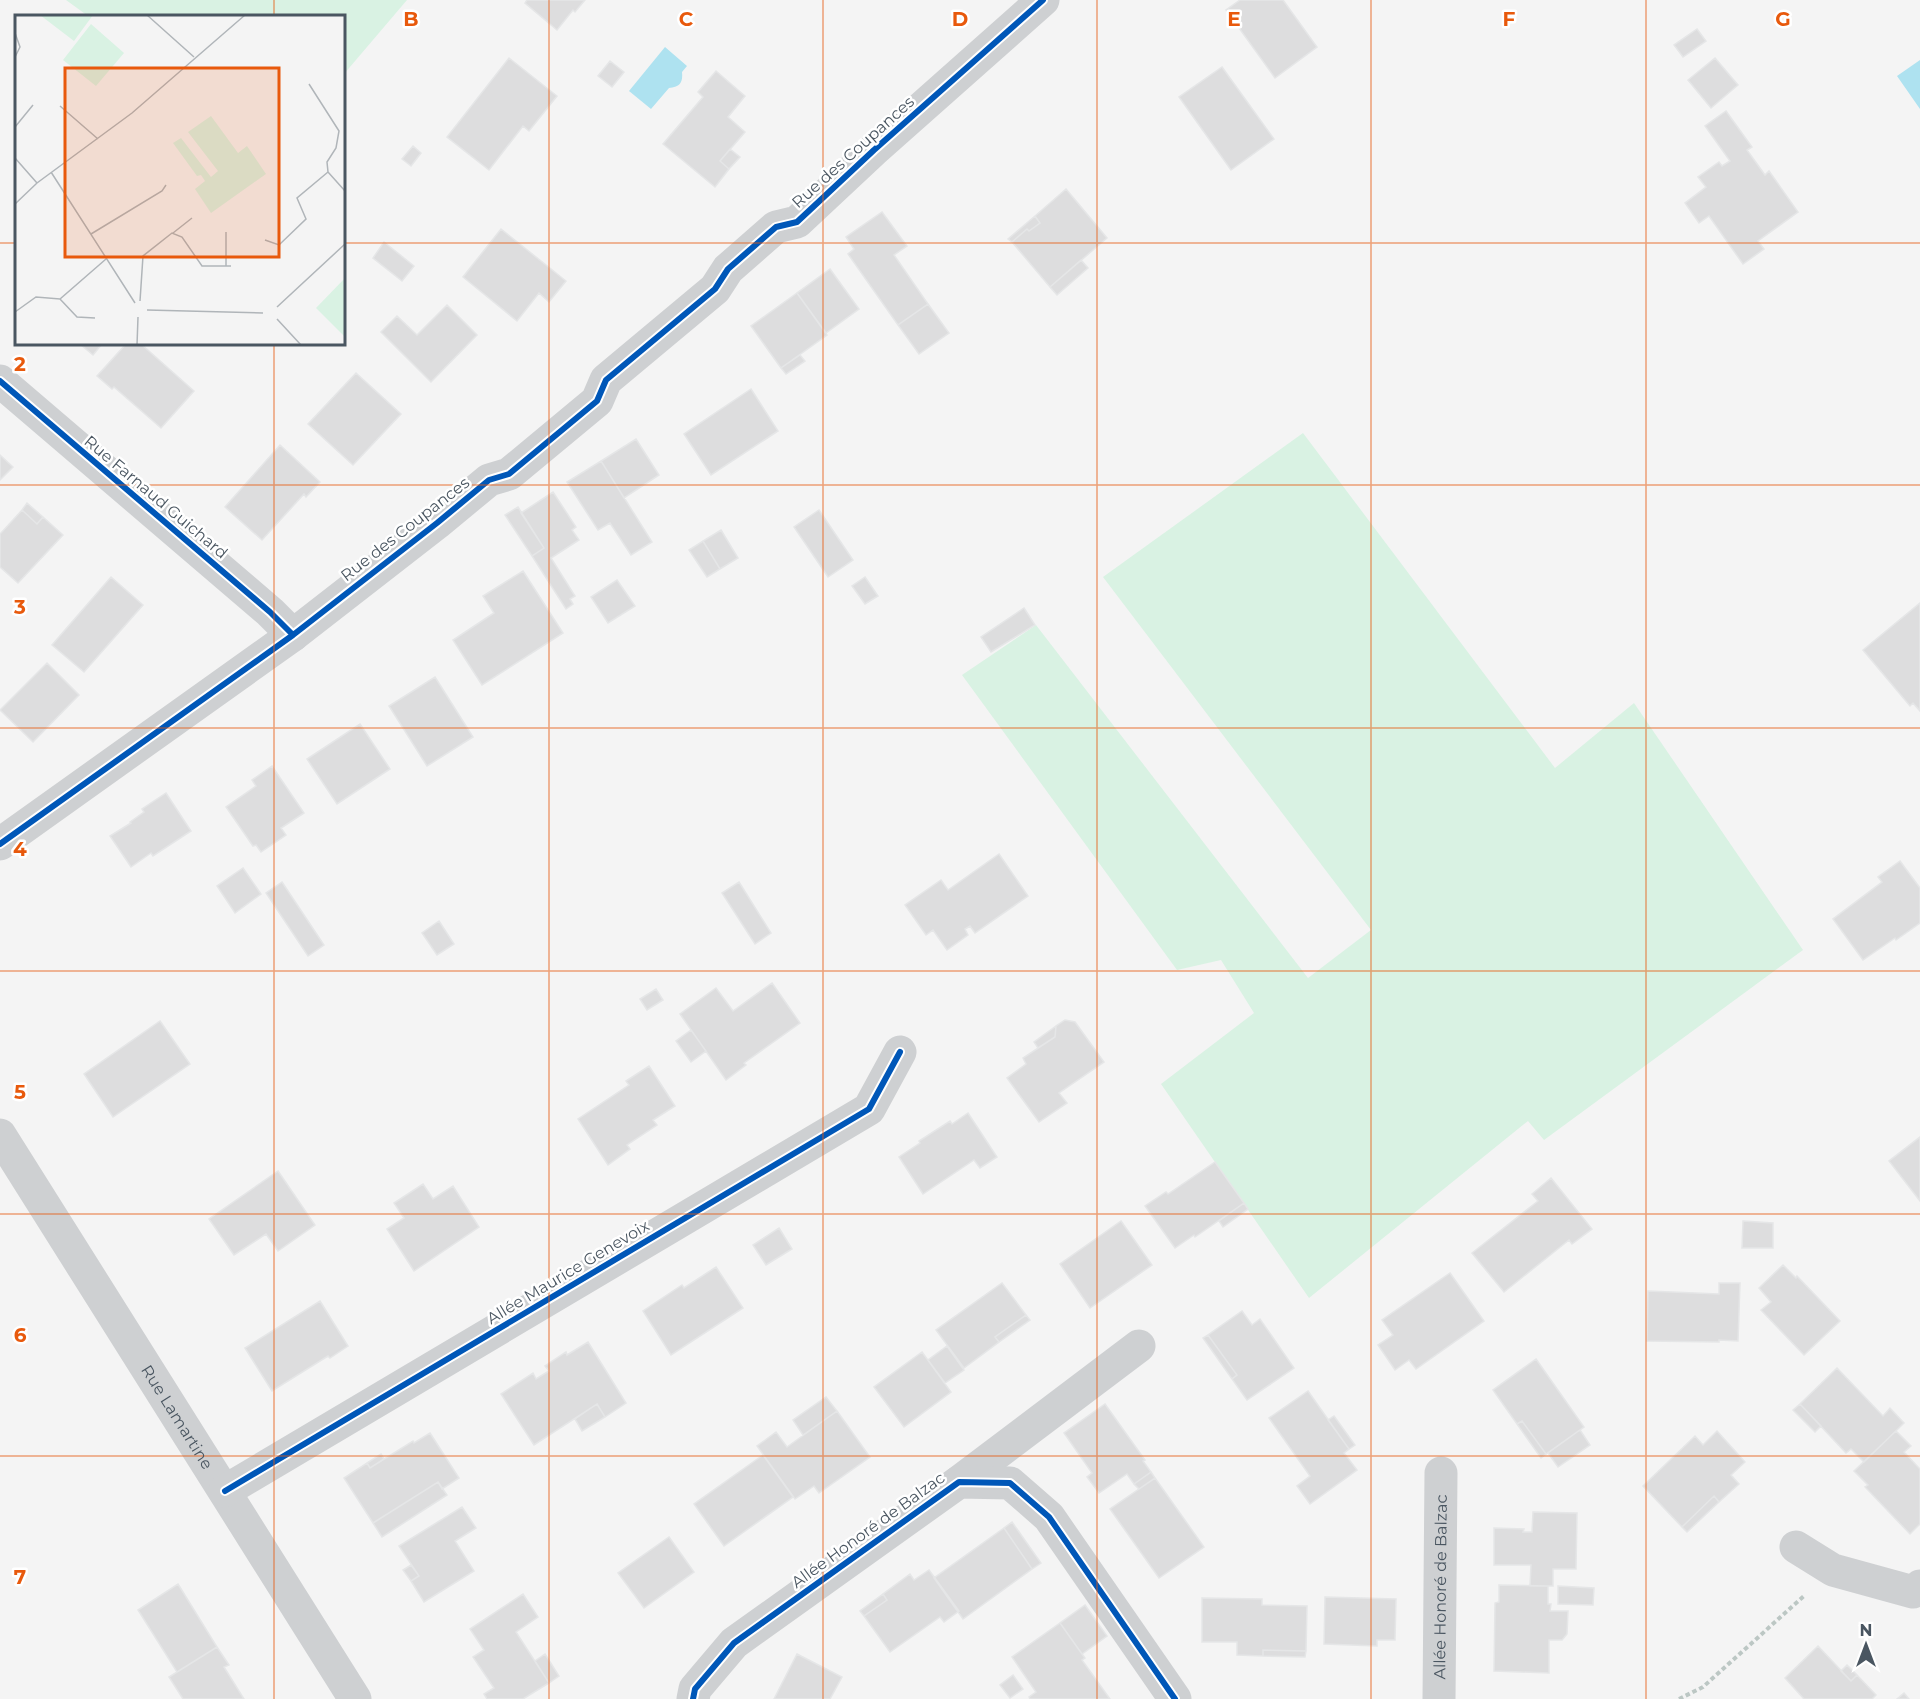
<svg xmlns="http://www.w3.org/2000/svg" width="1920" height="1699" viewBox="0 0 1920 1699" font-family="Montserrat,sans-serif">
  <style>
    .green { fill: #d9f2e3 }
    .water { fill: #aee2f0 }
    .building { fill: #ddddde; stroke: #e5e6e7; stroke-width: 1.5 }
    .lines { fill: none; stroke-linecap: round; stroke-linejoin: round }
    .path { stroke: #bcc7c4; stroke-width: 4; stroke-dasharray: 4.5 3; stroke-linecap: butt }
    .minor { stroke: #ced0d2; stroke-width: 33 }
    .cycleway-casing { stroke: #fff; stroke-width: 10 }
    .cycleway { stroke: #0057b8; stroke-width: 6 }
    .grid { fill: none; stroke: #e8590c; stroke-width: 1.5; stroke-opacity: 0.55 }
    .labels { text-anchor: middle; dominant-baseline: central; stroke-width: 5; stroke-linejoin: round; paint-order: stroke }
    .street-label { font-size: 16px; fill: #4a5661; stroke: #fff }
    .inset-road { fill: none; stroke: #b0b5b9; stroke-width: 1.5 }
    .view { fill: #e8590c; fill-opacity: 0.15; stroke: #e8590c; stroke-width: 3 }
    .inset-edge { fill: none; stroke: #4a5661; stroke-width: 3 }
    .grid-label { font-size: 20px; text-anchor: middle; font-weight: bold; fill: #e8590c; stroke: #fff; stroke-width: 5; stroke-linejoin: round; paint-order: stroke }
  </style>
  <rect width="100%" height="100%" fill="#f4f4f4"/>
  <path class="green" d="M66 0H407L344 74V16H88Z
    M1303 433 1555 768 1634 703 1803 950 1544 1140 1528 1121 1309 1298 1161 1084 1254 1013 1221 960 1177 970 962 675 1036 625 1308 978 1371 930 1103 577Z"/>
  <path class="water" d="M665 47 687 66 682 72C683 83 680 87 669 88L651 109 629 91Z
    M1920 60V109L1897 76Z"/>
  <path class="building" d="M527 0H585L575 12 573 10 557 30 525 3Z
    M1240 0H1283L1317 47 1275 78 1226 10Z
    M1697 29 1706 41 1683 57 1674 45Z
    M509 58 557 96 529 131 523 126 489 170 447 137Z
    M1715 58 1738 85 1711 108 1688 80Z
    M610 61 624 72 612 87 598 76Z
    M1222 67 1274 139 1231 170 1179 97Z
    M716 71 745 96 728 117 745 132 720 161 729 169 715 187 663 144 703 97 698 92Z
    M1726 111 1752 147 1747 150 1765 175 1769 171 1798 212 1758 241 1764 249 1743 264 1709 216 1699 223 1685 203 1706 187 1698 177 1719 162 1722 166 1730 161 1705 126Z
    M413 146 421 153 411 166 402 159Z
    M730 149 740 157 729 169 720 161Z
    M1066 189 1107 238 1050 287 1012 242 1027 229 1029 231 1040 223 1035 216Z
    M882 212 907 246 894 255 928 304 898 325 848 254 854 249 846 237Z
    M1035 216 1040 223 1029 231 1027 229 1012 242 1008 239Z
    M501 229 566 281 549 302 539 293 517 321 463 277Z
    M384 242 414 266 402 281 373 258Z
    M1081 260 1088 268 1057 295 1050 287Z
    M830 269 859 309 826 333 797 293Z
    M797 293 827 335 781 368 751 326Z
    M928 304 949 333 919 354 898 325Z
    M447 305 477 335 431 382 381 332 397 316 417 335Z
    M80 344H102L93 355Z
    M126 344H141L194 391 161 428 114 387 112 389 97 376Z
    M800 355 805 361 786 374 781 368Z
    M356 373 401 414 353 465 308 424Z
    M751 389 778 431 711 475 684 434Z
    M636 439 659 475 624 498 601 461Z
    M280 445 320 482 306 497 304 494 262 540 225 507Z
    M0 455 13 467 0 480Z
    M601 461 652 542 631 555 610 523 598 530 567 482Z
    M553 492 576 527 572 530 579 540 551 558 575 596 570 599 573 604 566 609 532 556 544 548 521 513Z
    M27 503 43 517 37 524 22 510Z
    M518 507 544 548 532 556 505 515Z
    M22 510 37 524 43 517 63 535 18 583 0 567V534Z
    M819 510 853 560 828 577 794 527Z
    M721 530 738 558 720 569 703 541Z
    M703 541 720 569 707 577 689 550Z
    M523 571 563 633 482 685 453 640 494 613 483 596Z
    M111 577 143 605 84 672 52 645Z
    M865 577 878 596 865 604 852 586Z
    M617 580 635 606 608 623 591 597Z
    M1920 603V711L1913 703 1910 706 1863 650Z
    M1024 608 1035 625 991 652 981 637Z
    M47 663 79 695 33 742 0 710Z
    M435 677 473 737 427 766 389 706Z
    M360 724 390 769 337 804 307 759Z
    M272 766 304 813 281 828 286 835 261 852 256 845 253 846 226 807 256 786 252 780Z
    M166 793 191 831 153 856 151 853 131 867 110 836 131 823 130 822 144 812 142 809Z
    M999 854 1028 896 975 933 970 926 965 929 968 935 947 950 933 930 926 935 905 905 941 880 948 890Z
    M1900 861 1920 888V923L1896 940 1895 938 1863 960 1833 919 1882 882 1878 877Z
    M243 868 261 894 235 913 217 886Z
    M282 882 324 945 308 956 266 893Z
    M739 882 771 933 755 944 722 893Z
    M439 921 454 944 437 955 422 933Z
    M772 983 800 1023 744 1063 746 1065 726 1080 680 1014 716 988 733 1011Z
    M656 989 663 1000 647 1010 640 999Z
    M1065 1020 1075 1022 1104 1062 1059 1093 1067 1103 1039 1122 1007 1078 1026 1064 1023 1058 1055 1037 1056 1026Z
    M160 1021 190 1064 113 1117 84 1074Z
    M1056 1026 1055 1037 1038 1048 1034 1042Z
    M691 1030 706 1051 691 1062 676 1041Z
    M649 1066 675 1106 653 1120 657 1125 627 1145 630 1149 608 1165 578 1119 629 1085 626 1081Z
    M968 1113 997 1157 980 1168 974 1160 923 1194 899 1157 920 1143 919 1141 950 1121 952 1124Z
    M1920 1137V1201L1889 1161Z
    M1215 1162 1244 1203 1195 1237 1194 1235 1175 1248 1145 1206 1166 1192 1168 1194Z
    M278 1171 315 1225 278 1251 266 1234 234 1255 209 1219Z
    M1551 1178 1592 1229 1572 1244 1569 1240 1504 1292 1472 1253 1538 1201 1532 1194Z
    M423 1184 433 1199 453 1186 479 1227 414 1271 387 1229 404 1218 394 1203Z
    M1244 1203 1248 1209 1223 1227 1219 1221Z
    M1121 1221 1152 1265 1090 1308 1060 1264Z
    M1743 1221 1773 1223V1248H1742Z
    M779 1228 792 1249 766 1265 753 1245Z
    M1783 1265 1796 1278 1797 1276 1840 1321 1804 1355 1761 1310 1771 1302 1759 1288Z
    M716 1267 743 1308 671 1355 643 1311 682 1285 684 1288Z
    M1450 1273 1484 1321 1416 1369 1409 1360 1395 1370 1378 1345 1393 1335 1382 1320Z
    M1002 1283 1026 1315 995 1337 999 1342 964 1368 936 1330Z
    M1719 1283H1740L1738 1341 1719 1340V1342L1647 1341 1648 1291 1719 1294Z
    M320 1301 348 1346 330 1358 328 1356 272 1391 245 1348Z
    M1242 1311 1252 1325 1260 1319 1294 1368 1247 1400 1232 1379 1237 1375 1208 1335Z
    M1026 1315 1030 1320 999 1342 995 1337Z
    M1208 1335 1237 1375 1232 1379 1203 1338Z
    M588 1342 626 1403 605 1417 597 1404 534 1445 501 1394 533 1373 536 1379 549 1371 545 1366 566 1352 567 1355Z
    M947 1346 964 1370 945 1383 928 1360Z
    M922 1352 951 1392 904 1427 874 1387Z
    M1536 1359 1584 1427 1546 1454 1522 1421 1517 1424 1493 1390Z
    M1837 1368 1883 1416 1890 1408 1904 1423 1864 1462 1851 1449 1846 1453 1800 1404Z
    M1308 1391 1349 1449 1344 1453 1357 1470 1310 1504 1297 1486 1310 1476 1269 1418Z
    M826 1397 837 1411 803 1435 793 1420Z
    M597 1404 605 1417 582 1431 575 1419Z
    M1105 1404 1145 1460 1143 1461 1151 1472 1134 1484 1127 1474 1099 1493 1087 1477 1092 1473 1064 1433Z
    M1800 1404 1821 1426 1815 1432 1793 1410Z
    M837 1411 870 1457 819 1493 814 1486 795 1499 757 1446 776 1432 787 1447Z
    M1334 1416 1355 1445 1349 1449 1328 1420Z
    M1522 1421 1546 1454 1541 1458 1517 1424Z
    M1580 1430 1590 1445 1558 1467 1548 1453Z
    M1717 1431 1745 1462 1731 1475 1739 1484 1719 1502 1714 1496 1682 1527 1643 1486 1695 1436 1703 1445Z
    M1896 1431 1911 1446 1904 1452 1920 1469V1524L1910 1534 1865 1487 1868 1485 1854 1471Z
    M430 1433 459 1478 442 1489 438 1482 373 1523 344 1478 367 1463 370 1468 413 1441 414 1443Z
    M381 1454 384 1459 370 1468 367 1463Z
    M763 1455 793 1497 724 1546 694 1504Z
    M1151 1472 1155 1478 1139 1489 1134 1484Z
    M1155 1478 1204 1547 1159 1578 1110 1509Z
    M438 1482 447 1495 382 1537 373 1523Z
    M1714 1496 1719 1502 1687 1532 1682 1527Z
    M462 1507 476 1528 455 1541 474 1571 424 1602 411 1581 419 1576 399 1546Z
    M1533 1512 1577 1513 1576 1569H1553V1586H1530L1531 1565H1494V1528L1524 1529 1523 1532H1532Z
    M1012 1522 1041 1563 1032 1569 1004 1528Z
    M1004 1528 1032 1569 963 1619 934 1578Z
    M669 1537 694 1572 644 1608 618 1573Z
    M411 1565 419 1576 411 1581 403 1570Z
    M929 1570 959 1611 944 1622 940 1617 890 1652 864 1616 887 1600 883 1594 910 1574 914 1580Z
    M178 1584 217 1647 177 1672 138 1610Z
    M1499 1585 1548 1586V1604H1551L1550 1611H1568L1567 1634 1562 1640H1549V1673L1494 1671 1495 1603 1499 1602Z
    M1558 1586 1594 1588 1593 1605 1558 1604Z
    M523 1594 538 1617 516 1632 549 1683 523 1699H487L484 1694 494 1688 473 1657 484 1650 470 1629Z
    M883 1594 887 1600 864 1616 860 1611Z
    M1325 1597 1396 1599 1395 1640H1377V1646L1324 1644Z
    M1202 1598 1262 1599V1605L1307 1606 1306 1651 1263 1650V1656L1237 1655V1642H1202Z
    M1085 1605 1107 1636 1082 1654 1060 1623Z
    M1060 1623 1082 1654 1085 1658 1082 1660 1110 1699H1030L1029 1697 1036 1692 1012 1657Z
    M1818 1646 1851 1681 1857 1675 1876 1695 1872 1699H1804L1785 1678Z
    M217 1647 229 1665 224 1667 244 1699H183L169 1677Z
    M1263 1650 1306 1651 1305 1657 1263 1656Z
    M545 1654 559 1676 549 1683 535 1661Z
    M797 1654 842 1677 830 1699H774Z
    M1847 1665 1857 1675 1851 1681 1841 1671Z
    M1013 1675 1023 1689 1010 1698 1000 1685Z
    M1904 1693 1909 1699H1897Z"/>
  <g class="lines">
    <path class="path" d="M1679 1699 1703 1687 1805 1595"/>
    <g class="minor">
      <path d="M0 381 270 612 293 635"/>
      <path d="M0 844 293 635 437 523 489 480 509 474 597 401 606 380 715 289 728 269 776 227 797 222 874 150 1043 0"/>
      <path id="s1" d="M0 1135 355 1699"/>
      <path d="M959 1482 1139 1346"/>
      <path d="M225 1491 869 1109 900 1052"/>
      <path d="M1796 1547 1833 1570 1913 1592 1920 1586"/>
      <path d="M693 1699 695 1689 734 1643 959 1482 1010 1483 1049 1517 1175 1699"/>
      <path id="s2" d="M1439 1699 1441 1473"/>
    </g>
    <g class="cycleway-casing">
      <path id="cycleway" d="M0 381 270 612 293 635
        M0 844 293 635 437 523 489 480 509 474 597 401 606 380 715 289 728 269 776 227 797 222 874 150 1043 0
        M225 1491 869 1109 900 1052
        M693 1699 695 1689 734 1643 959 1482 1010 1483 1049 1517 1175 1699"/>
    </g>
    <use href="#cycleway" class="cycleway"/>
  </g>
  <path class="grid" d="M274 0V16M549 0V1699M823 0V1699M1097 0V1699M1371 0V1699M1646 0V1699M0 243H16M344 243H1920M274 344V1699M0 485H1920M0 728H1920M0 971H1920M0 1214H1920M0 1456H1920"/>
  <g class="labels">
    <g class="street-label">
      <text transform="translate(853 152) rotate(-42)">Rue des Coupances</text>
      <text transform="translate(156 497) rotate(40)">Rue Farnaud Guichard</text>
      <text transform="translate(405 529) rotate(-38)">Rue des Coupances</text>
      <text transform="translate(568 1272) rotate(-31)">Allée Maurice Genevoix</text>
      <text stroke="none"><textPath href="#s1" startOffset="333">Rue Lamartine</textPath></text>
      <text transform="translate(868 1530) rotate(-36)">Allée Honoré de Balzac</text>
      <text stroke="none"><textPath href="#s2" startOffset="112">Allée Honoré de Balzac</textPath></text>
    </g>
  </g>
  <g transform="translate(15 15)">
    <rect width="330" height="330" fill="#f4f4f4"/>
    <path d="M25 0H78L59 26ZM76 9 109 38 81 71 48 45ZM196 101 223 138 232 131 251 159 196 198 180 174 190 166 186 160 182 161 158 128 166 123 196 162 203 156 173 117ZM330 263V322L301 293Z" fill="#d9f2e3"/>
    <path class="inset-road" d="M132 0 179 42M0 18 5 32 0 42M294 69 324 116 321 133 312 147 313 157M45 91 83 124M0 112 18 90M0 143 22 168M36 157 120 288M313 157 330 176M0 189 22 168 117 98 230 0M158 218 177 203M76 219 147 176 151 170M250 225 264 230 291 204 282 183 313 157M211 251V217M45 284 62 302 80 303M125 286 128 241 157 218 167 222 187 251H216M262 292 330 229M132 295 248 298M0 297 21 282 45 284 91 244M262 304 286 330M122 330 123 302"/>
    <path class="view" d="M50 53H264V242H50Z"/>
    <rect width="330" height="330" class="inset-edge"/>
  </g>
  <g class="grid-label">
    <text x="411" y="26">B</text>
    <text x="686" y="26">C</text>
    <text x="960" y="26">D</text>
    <text x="1234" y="26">E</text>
    <text x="1509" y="26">F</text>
    <text x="1783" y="26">G</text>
    <text x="20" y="371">2</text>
    <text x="20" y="614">3</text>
    <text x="20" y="856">4</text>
    <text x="20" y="1099">5</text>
    <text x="20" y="1342">6</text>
    <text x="20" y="1584">7</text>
  </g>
  <g transform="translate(1866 1645)" stroke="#ffffff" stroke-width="4.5" paint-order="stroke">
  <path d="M0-4.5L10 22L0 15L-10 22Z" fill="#4a5661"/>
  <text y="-9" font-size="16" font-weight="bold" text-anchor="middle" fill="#4a5661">N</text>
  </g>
</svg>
